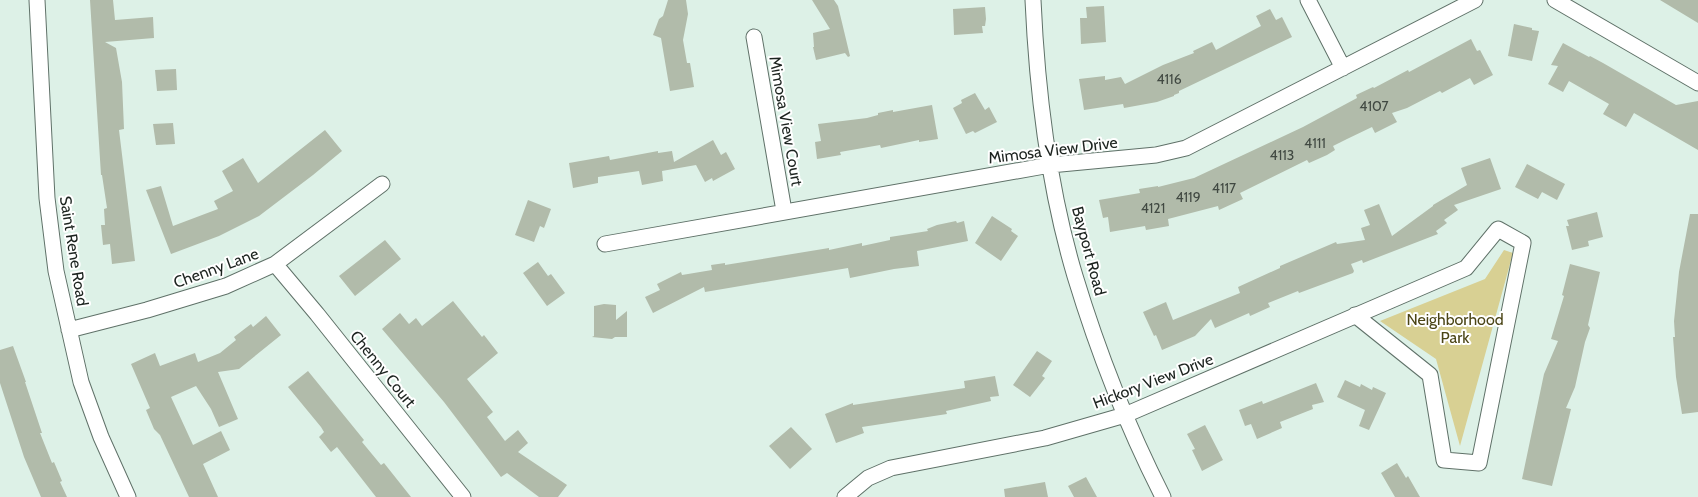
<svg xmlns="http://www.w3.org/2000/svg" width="1698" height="497" viewBox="0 0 1698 497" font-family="Cabin,sans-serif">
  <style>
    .green { fill: #d8d093 }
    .building { fill: #b1bbaa }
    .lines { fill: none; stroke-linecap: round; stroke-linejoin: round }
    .street-casing { stroke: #5f7168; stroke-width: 17 }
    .street { stroke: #fff; stroke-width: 15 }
    .labels { text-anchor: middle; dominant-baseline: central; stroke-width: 4; stroke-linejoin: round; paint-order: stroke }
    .number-label { font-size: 14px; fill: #414942 }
    .street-label { font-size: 16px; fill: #1c231f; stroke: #fff }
    .park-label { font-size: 16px; fill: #4b4516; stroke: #fff }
  </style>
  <rect width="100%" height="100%" fill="#ddf1e7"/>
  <path class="green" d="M1504 250 1513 253 1460 446 1436 359 1380 321 1485 279Z"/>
  <path class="building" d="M90 0H113L115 20 153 17 154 38 105 42 116 48 122 82 124 129 119 130 135 261 112 264 110 244 103 245 101 225H105L104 209 107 208 102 175H101Z
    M668 0H686L688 14 683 40 687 63H690L694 87 670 91 661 38 653 35 659 19 663 16Z
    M812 0H834L838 6 850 56 848 57 845 53 816 60 813 47H814L813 33 830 29Z
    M1660 0H1698V23Z
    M1104 6 1106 42 1081 44 1080 18H1087L1086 7Z
    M985 7 986 19 985 26H982L983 33 954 35 953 9Z
    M1270 9 1276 20 1282 17 1292 37 1179 91V93L1174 95V96L1157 102 1124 108 1123 104 1084 110 1079 79 1105 76V80L1121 77 1125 84 1163 65 1194 53 1193 51 1212 42 1216 50 1261 26 1256 16Z
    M1514 24 1532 28V30L1539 31 1532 61 1508 56Z
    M1471 39 1477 51 1480 50 1493 75 1474 85 1470 78 1442 93 1440 91 1407 108 1392 113 1397 122 1375 133 1372 127 1347 139 1333 146 1335 150 1327 155 1309 163 1307 160 1240 193 1243 199 1219 210 1218 206 1168 219 1169 226 1146 230 1145 226 1110 232 1108 217 1103 218 1099 200 1140 193 1139 189 1158 186V187L1194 178 1303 127 1357 98 1356 95 1373 87 1374 88 1408 70 1409 72Z
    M1563 43 1589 57 1590 56 1603 63 1676 105 1698 101V150L1634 113 1626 127 1603 114 1609 104 1569 81 1563 92 1548 84 1558 66 1551 65Z
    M176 69 177 90 157 91 155 70Z
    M975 93 985 110 989 107 997 122 975 133 973 131 966 134 953 108 962 103 961 100Z
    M932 105 938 139 919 142V140L881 148 880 145 840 152 841 155 817 159 815 142 821 141 818 124 867 118 878 115V113L893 110V112Z
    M173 123 175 144 156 145 153 124Z
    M325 130 342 151 313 175 259 216 219 236 171 254 146 190 161 186 173 226 218 209 214 201 233 191 222 171 243 158 258 183Z
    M713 140 721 155 726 152 735 169 713 181 712 178 705 182 696 165 662 171 663 181 642 185 639 171 598 177V183L573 188 569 163 609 156 610 160 658 151V153L672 151 674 162Z
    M1490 158 1501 189 1454 205 1458 210 1444 220 1447 223 1436 231 1438 234 1363 263 1362 260 1351 264 1354 271 1353 273 1299 293 1298 291 1268 303 1270 307 1250 316 1249 313 1215 328 1211 319 1195 336 1162 350 1156 335 1154 336 1143 312 1166 302 1173 320 1240 293 1238 287 1280 268V266L1336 242 1337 244 1365 240 1361 228 1370 225 1364 210 1379 204 1392 236 1433 206V205L1467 185 1461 168Z
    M1527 164 1565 184 1557 200 1542 192 1538 199 1515 187Z
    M528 200 551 209 544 228 540 226 534 242 515 235Z
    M1597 212 1603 237 1588 241 1589 246 1572 250 1566 226H1569L1567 220Z
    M1690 214H1698V412L1682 414 1676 377 1673 337H1675L1674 321 1679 272Z
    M992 216 1012 229 1011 231 1018 236 1001 261 975 243Z
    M956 221 957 223 964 221 968 241 917 251 919 266 894 269 850 278 848 268 705 292 704 287 653 313 645 297 660 290 657 284 681 272 682 275 712 270 711 265 725 263V265L829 248V250L862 243V246L890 240V237L928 231 927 229 937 225Z
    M385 240 401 259 355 296 339 276Z
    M538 262 548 276 551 274 565 293 547 306 523 273Z
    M1570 264 1600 272 1588 325 1590 328 1585 342 1575 387 1566 408 1571 409 1552 486 1522 479 1544 374 1558 341 1551 339 1564 296 1562 295Z
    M453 301 482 337 484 335 498 353 467 379 493 412 487 417 505 441 518 430 528 443 518 452 567 485 558 497H539L507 473 501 477 444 402 382 329 400 313 409 324 416 318 422 326Z
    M604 304 616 305V320L627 311V337H615L612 339 592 337 594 336V306Z
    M266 316 281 335 239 369 218 372 238 419 219 427 211 409 196 386 171 397 193 445 221 431 230 450 203 464 218 497H189L160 435 154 429 146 410 150 408 131 364 155 353 160 366 195 353 198 362 220 353 236 340 234 337 251 324 253 327Z
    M13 346 26 382H25L42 433H40L52 463 54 462 62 481 60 482 67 497H41L24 457 0 383V350Z
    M1037 351 1052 361 1042 376 1045 378 1030 397 1013 385Z
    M308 371 364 440 362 442 381 465 384 463 411 497H376L337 447 331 452 319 437 324 432 321 427 288 387Z
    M995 376 999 396 990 397 991 401 946 411 947 414 862 427 864 433 836 443 825 414 853 403V405L965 388 964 381Z
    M1345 380 1360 387 1361 384 1372 390 1373 387 1386 393 1369 430 1359 426 1365 410 1337 397Z
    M1316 383 1324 402 1312 405 1313 409 1280 422 1282 428 1257 439 1251 424 1245 426 1239 410 1262 401 1263 404Z
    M1205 425 1223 460 1202 471 1192 450 1195 449 1187 434Z
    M791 427 812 449 790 469 769 446Z
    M1397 463 1406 478 1408 476 1420 497H1395L1381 473Z
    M1086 477 1097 497H1074L1068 486Z
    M1045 482 1048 497H1005L1004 489Z"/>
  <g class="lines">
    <g class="street-casing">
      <path id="street" d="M37 0 47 198 56 271 81 382 101 437 128 497
        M1033 0C1037 90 1049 189 1075 276 1098 352 1127 426 1163 497
        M1308 0 1343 68
        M1555 0 1698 83
        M754 37 784 211
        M605 244 1050 165 1156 155 1186 148 1475 0
        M275 264 317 314 463 497
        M69 330 147 310 226 286 275 264 382 184
        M845 497 868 478 891 468 1045 438 1125 415 1466 268 1498 229 1523 243 1479 463 1444 460 1430 375 1355 315"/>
    </g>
    <use href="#street" class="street"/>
  </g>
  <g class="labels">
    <g class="number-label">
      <text x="1169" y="79">4116</text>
      <text x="1374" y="106">4107</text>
      <text x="1315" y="143">4111</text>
      <text x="1282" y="155">4113</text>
      <text x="1224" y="188">4117</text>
      <text x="1188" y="197">4119</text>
      <text x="1153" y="208">4121</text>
    </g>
    <g class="street-label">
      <text transform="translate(786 121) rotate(80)">Mimosa View Court</text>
      <text transform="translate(1053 150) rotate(-7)">Mimosa View Drive</text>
      <text transform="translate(74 251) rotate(81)">Saint Rene Road</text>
      <text transform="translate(1089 251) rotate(75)">Bayport Road</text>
      <text transform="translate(216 268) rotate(-20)">Chenny Lane</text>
      <text transform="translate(383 369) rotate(51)">Chenny Court</text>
      <text transform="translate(1153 381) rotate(-21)">Hickory View Drive</text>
    </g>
    <g class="park-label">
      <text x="1455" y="319">Neighborhood<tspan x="1455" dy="18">Park</tspan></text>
    </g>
  </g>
</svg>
